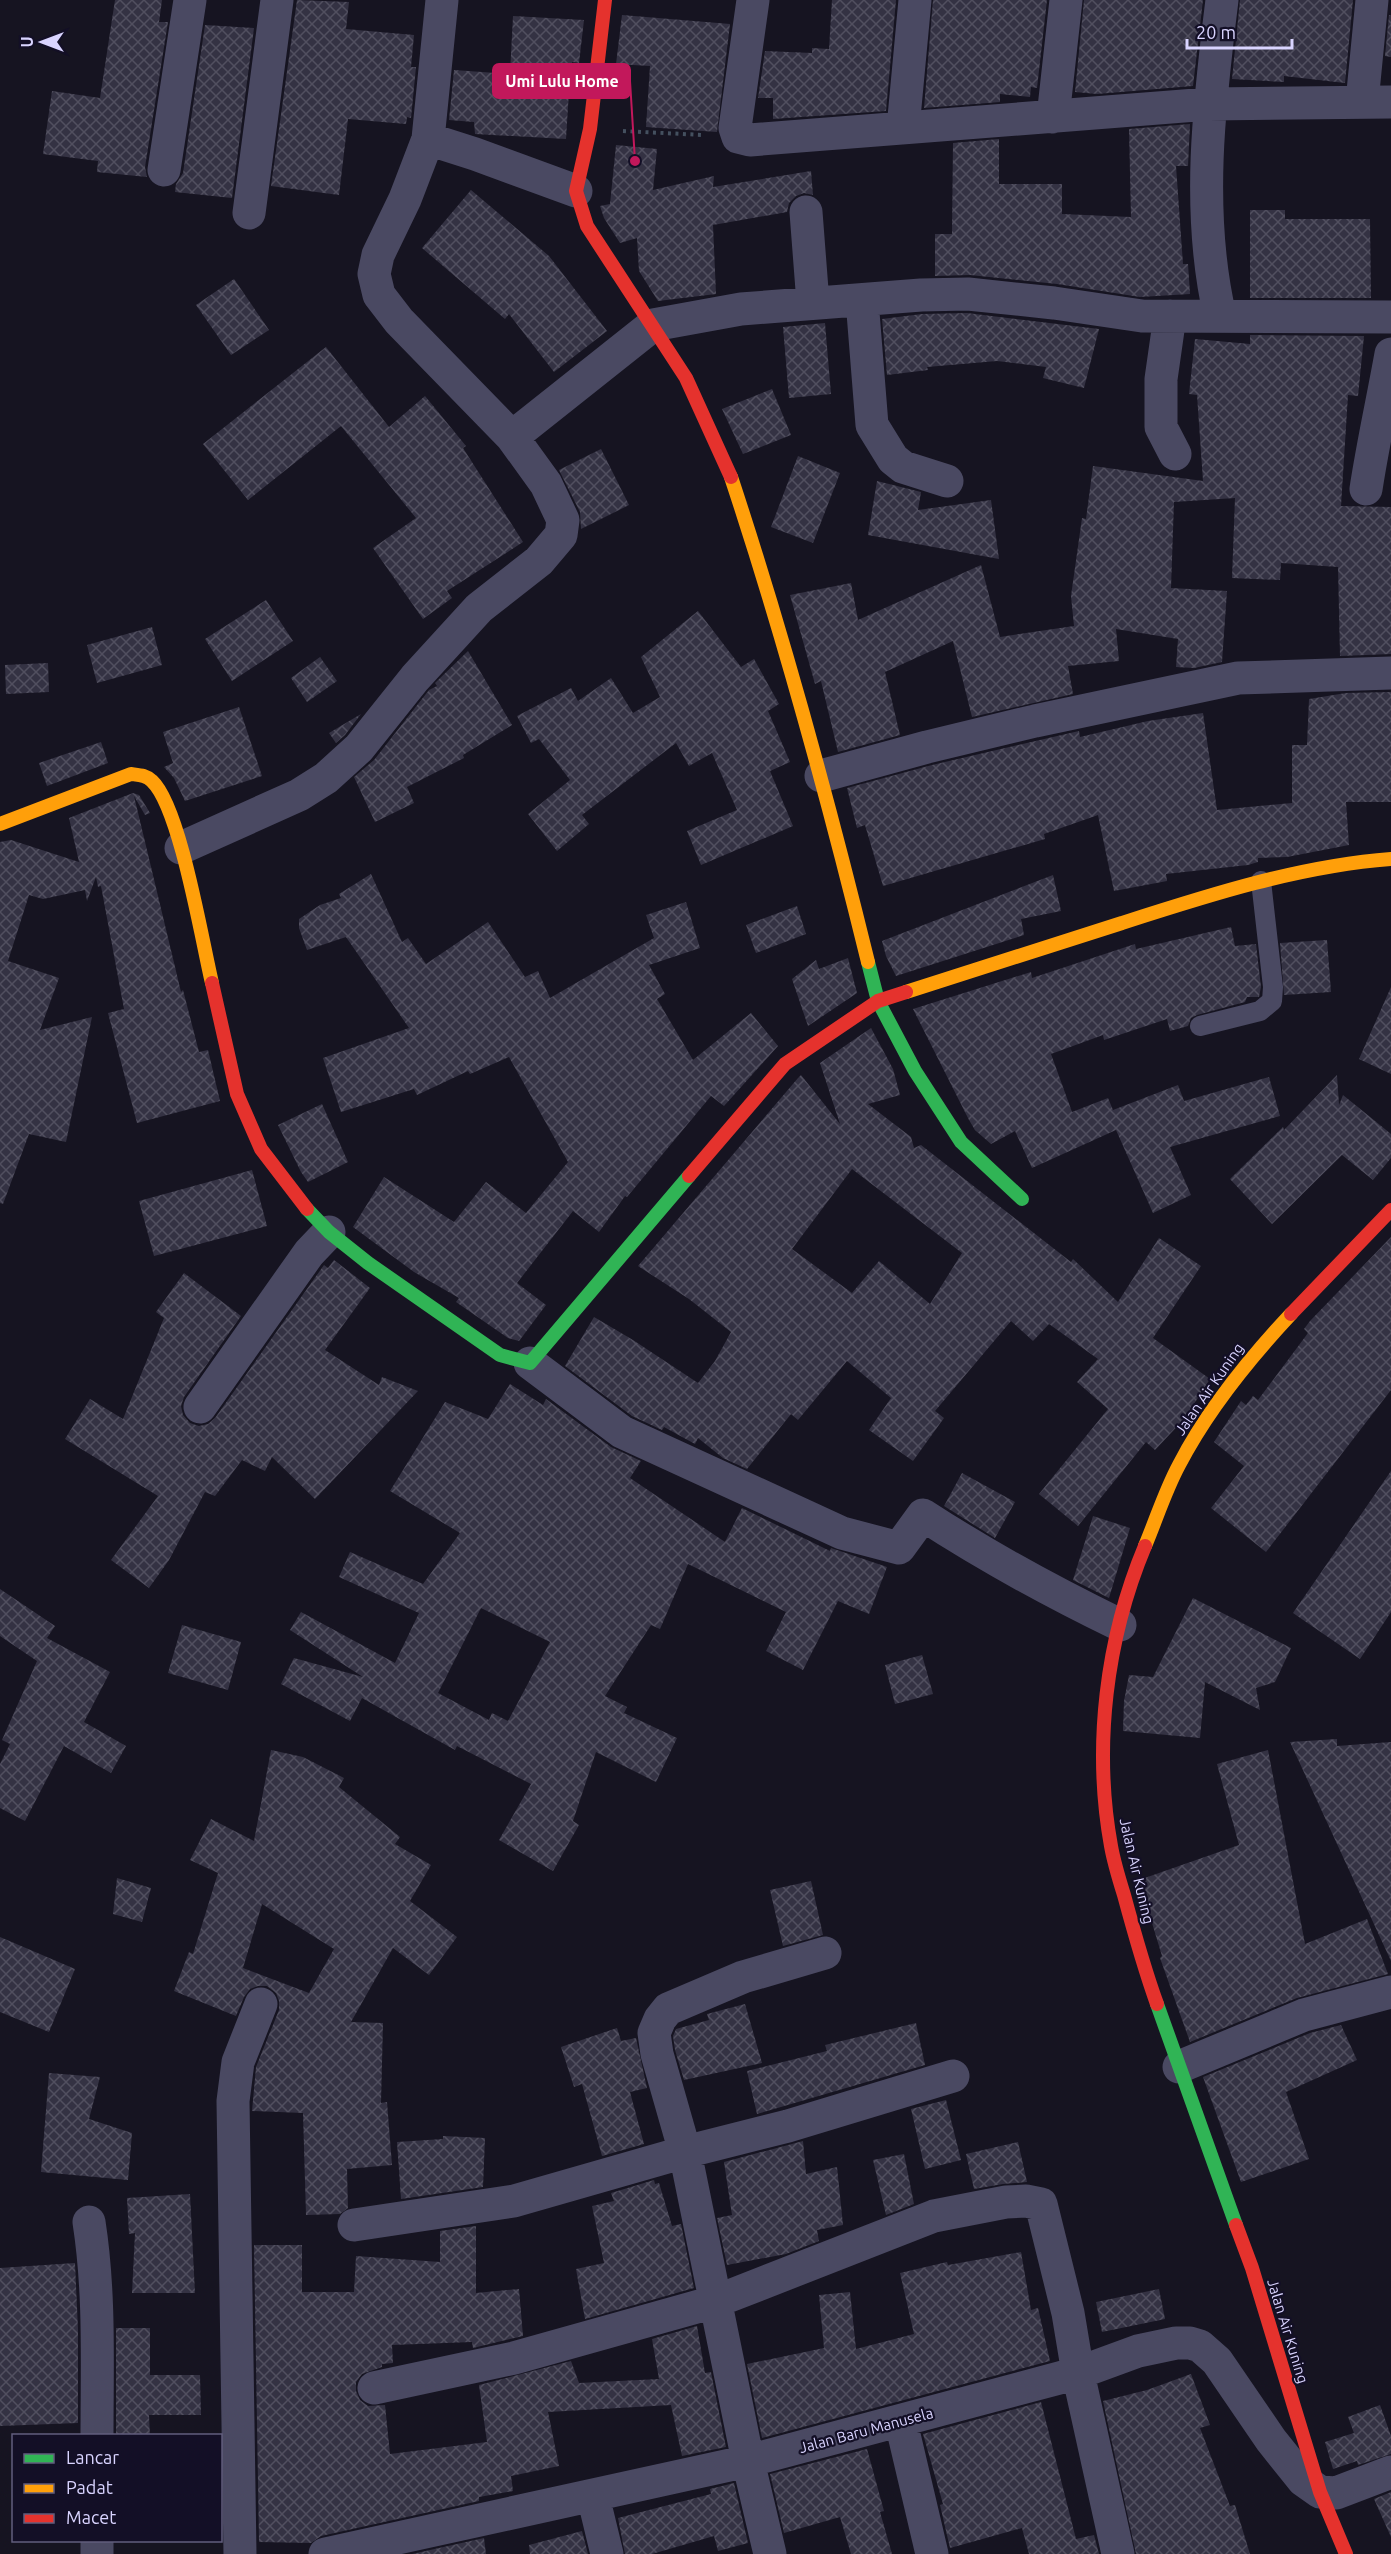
<svg xmlns="http://www.w3.org/2000/svg" width="1391" height="2554" viewBox="0 0 1391 2554" font-family="Ubuntu,sans-serif">
  <style>
    .building { fill: url(#building-cross-hatch); fill-rule: evenodd }
    .lines { fill: none; stroke-linecap: round; stroke-linejoin: round }
    .path { stroke: #44505f; stroke-width: 4; stroke-dasharray: 3 4.5; stroke-linecap: butt }
    .lane { stroke: #4a4962; stroke-width: 20 }
    .street { stroke: #4a4962; stroke-width: 33 }
    .fast { stroke: #30b455; stroke-width: 14 }
    .slow { stroke: #ff9f0a; stroke-width: 14 }
    .jam { stroke: #e5322d; stroke-width: 14 }
    .labels { text-anchor: middle; dominant-baseline: central; stroke-width: 4.5; stroke-linejoin: round; paint-order: stroke }
    .street-label { font-size: 15px; fill: #d9d4ff; stroke: #130f26 }
    .leader { fill: none; stroke: #c2185b; stroke-width: 2 }
    .callout-dot { fill: #c2185b; stroke: #130f26; stroke-width: 2 }
    .callout { fill: #c2185b; stroke: #c2185b; stroke-width: 2 }
    .callout-label { font-size: 16px; text-anchor: middle; font-weight: bold; fill: #fff }
  </style>
  <defs>
    <pattern id="building-cross-hatch" width="8" height="8" patternUnits="userSpaceOnUse" patternTransform="scale(1.5)"><rect width="8" height="8" fill="#343243"/><path d="M0 0l8 8M0 8l8-8" fill="none" stroke="#514f5f"/></pattern>
  </defs>
  <rect width="100%" height="100%" fill="#161421"/>
  <path class="building" d="M115 0H162L159 22H168L145 167 147 177 97 172 98 161 43 154 52 91 100 98Z
    M297 0 349 2 346 29 414 35 411 67H416L411 118 407 117 406 124 348 119 339 195 271 186Z
    M832 0H896L886 111 773 119V98H758L765 51 812 53V48L829 49Z
    M933 0H1047L1037 88 1031 87 1030 97 1000 94V102L924 108Z
    M1084 0H1203L1193 86 1097 94 1075 92Z
    M1240 0H1353L1345 83 1284 76V82L1232 79Z
    M622 15 730 24 717 132 646 127 650 66 616 64Z
    M1389 15H1391V57L1385 56Z
    M513 16 584 20 579 63 572 62V75H570L566 139 475 134 474 122 449 120 454 70 510 74Z
    M205 25 254 28 232 198 175 192 176 184 183 173Z
    M1190 124 1188 166H1176L1183 264H1188L1190 294 1140 297 1057 284 970 275 935 276V234H952L953 143 999 139V184H1062V214L1131 217 1129 129Z
    M616 145 657 149 653 190 714 176 713 187 811 171 813 195 804 193 796 196 789 203 787 212 713 225 716 294 658 301 639 271 637 238 620 243 604 218 600 206 610 204Z
    M471 190 549 256 607 331 554 372 509 314 505 319 422 248Z
    M1250 210H1285V219H1370L1371 298H1250Z
    M234 279 269 330 231 355 196 305Z
    M967 313 1099 329 1084 388 1043 378 1046 367 997 361 927 367 928 370 887 375 882 319 922 314Z
    M825 323 831 394 789 398 783 327Z
    M1250 335 1364 336 1358 396 1348 395 1341 506 1391 507V654L1340 656 1338 567 1281 563 1280 580 1232 578 1235 498 1174 502 1171 588 1227 591 1222 662 1194 668 1176 667 1178 639 1116 629 1119 661 1068 666 1073 694 972 717 953 641 885 672 900 735 838 752 821 681 815 684 790 595 851 583 858 620 981 565 1000 637 1074 626 1071 596 1082 518 1086 519 1093 466 1203 481 1197 395 1189 394 1195 339 1250 344Z
    M326 347 389 427 425 396 466 446 463 448 523 542 447 591 452 598 423 619 373 548 416 518 341 426 248 500 203 444Z
    M772 389 791 435 743 454 722 409Z
    M601 449 629 505 581 529 580 512 559 470Z
    M798 456 840 473 813 543 771 527Z
    M877 481 921 492 918 510 991 500 999 559 868 535Z
    M266 600 293 641 232 681 205 639Z
    M698 611 741 667 754 659 779 704 768 711 790 762 770 771 793 826 701 865 687 831 737 810 712 753 689 766 676 743 582 815 589 824 557 851 528 814 570 780 539 739 531 743 517 716 571 688 578 701 611 678 633 713 660 697 641 657Z
    M152 627 162 665 97 683 87 645Z
    M468 651 512 725 463 755 464 758 407 787 414 803 375 822 354 777 374 760 429 690 437 686 435 683Z
    M320 657 337 681 307 702 291 678Z
    M48 663 49 692 6 694 5 665Z
    M1391 692V802H1346L1349 845 1287 857 1258 858V862L1248 865 1166 874 1167 881 1114 891 1098 815 1044 834 1045 839 883 886 865 825 857 828 847 788 932 765 1079 731 1080 737 1148 721 1203 713 1217 810 1292 803V745H1307L1309 699 1346 693Z
    M239 707 262 776 185 801 174 778 164 767 173 763 163 732Z
    M361 714 345 735 336 743 329 733Z
    M101 742 108 763 47 786 39 763Z
    M133 793 139 795 150 813 145 815 134 796 181 992 183 990 199 1052 208 1050 220 1101 137 1123 108 1013 124 1009 101 886 98 887 96 877 87 901 85 890 43 899 29 895 8 961 59 978 40 1030 92 1017 66 1142 29 1134 3 1204 0 1203V842L11 840 79 862 69 818Z
    M371 874 402 942 408 938 426 964 488 922 525 977 538 971 550 998 654 938 646 915 686 902 700 948 649 965 665 994 657 999 693 1060 751 1013 778 1046 724 1106 711 1096 627 1197 625 1196 599 1232 573 1211 517 1283 546 1305 519 1341 508 1338 456 1302 459 1298 414 1272 353 1227 384 1177 454 1222 486 1182 526 1213 568 1162 509 1057 470 1074 468 1071 417 1095 414 1089 341 1112 323 1058 409 1028 346 937 307 950 299 928V919L320 905 341 898 339 894Z
    M1053 875 1061 911 1021 919 1024 935 896 976 886 956 882 941Z
    M797 906 806 934 756 953 746 925Z
    M1231 927 1235 946 1256 944 1261 987 1259 997H1247L1245 1002 1197 1015 1191 1018 1188 1026 1170 1031 1167 1019 1104 1040 1103 1035 1051 1054 1072 1112 1108 1098 1113 1110 1178 1085 1184 1101 1269 1077 1280 1116 1170 1147 1191 1195 1153 1213 1116 1130 1032 1168 1015 1131 991 1144 975 1130 969 1120 913 1009 1031 972 1032 978 1135 944 1136 949Z
    M1327 940 1331 992 1284 995 1280 943Z
    M848 958 857 993 808 1026 792 979 816 960 819 969Z
    M1391 987V1074L1359 1059Z
    M871 1028 893 1069 900 1095 868 1104 911 1137 914 1148 921 1145 1071 1262 1073 1259 1118 1302 1159 1238 1201 1266 1153 1338 1210 1379 1185 1418 1155 1450 1146 1442 1078 1526 1039 1494 1108 1409 1077 1382 1098 1359 1049 1324 1033 1341 1011 1321 935 1411 944 1418 913 1461 869 1430 891 1398 847 1361 798 1420 791 1414 747 1469 723 1458 698 1438 695 1444 664 1427 662 1430 632 1416 565 1366 594 1317 633 1340 698 1383 715 1361 731 1332 689 1299 638 1266 798 1078 801 1075 840 1124 820 1063ZM852 1169 962 1253 930 1304 879 1261 852 1293 792 1249Z
    M1337 1075 1339 1105 1343 1095 1391 1134V1158L1373 1180 1342 1155 1272 1224 1230 1179 1283 1127 1284 1130Z
    M322 1104 348 1162 308 1182 301 1172 278 1125Z
    M252 1170 267 1226 154 1256 139 1201Z
    M1391 1237V1390L1266 1552 1211 1508 1244 1466 1214 1442 1241 1401 1246 1405 1253 1396 1258 1400 1308 1333 1304 1329 1310 1321Z
    M334 1260 370 1288 325 1350 379 1385 382 1377 418 1391 315 1499 272 1457 265 1471 242 1460 215 1496 205 1492 169 1560 149 1588 111 1560 158 1496 65 1439 90 1399 123 1419 164 1318 156 1312 184 1273 241 1316 184 1397 181 1406 183 1415 190 1423 199 1426 208 1424 215 1418 324 1265 328 1268Z
    M510 1384 543 1405 546 1399 611 1447 641 1461 630 1478 725 1542 742 1508 830 1551 831 1548 887 1567 869 1614 838 1601 803 1670 766 1651 786 1612 688 1564 660 1629 651 1625 605 1696 627 1707 624 1713 677 1738 656 1782 596 1752 573 1821 579 1825 553 1871 499 1840 531 1784 457 1746 455 1750 362 1698 350 1721 281 1684 294 1658 363 1677 290 1630 301 1612 395 1663 419 1613 339 1577 350 1552 423 1584 460 1533 390 1491 445 1402 488 1419ZM481 1608 550 1642 508 1721 492 1713 489 1720 438 1693Z
    M1391 1471V1612L1360 1659 1293 1613Z
    M962 1473 1015 1502 995 1538 944 1506Z
    M1093 1516 1130 1528 1109 1598 1073 1580Z
    M0 1589 55 1626 47 1638 110 1672 84 1722 126 1746 111 1773 64 1746 25 1821 0 1808V1764L10 1744 2 1740 37 1661 0 1636Z
    M1193 1598 1291 1648 1275 1682 1256 1688 1260 1710 1205 1682 1200 1738 1123 1731 1124 1701 1129 1675 1153 1677Z
    M182 1625 241 1642 228 1690 168 1673Z
    M922 1655 933 1694 895 1704 885 1665Z
    M1337 1739V1746L1391 1742V1961L1290 1742Z
    M271 1750 303 1757 344 1778 339 1787 400 1837 395 1844 431 1865 410 1901 457 1937 429 1975 393 1948 351 2022 383 2023 381 2103 387 2102 392 2165 347 2169 348 2208 340 2214 306 2215 303 2113 252 2111 256 2067 279 2010V2001L276 1993 267 1986H258L250 1989 244 1997 236 2016 174 1991 189 1952 193 1954 218 1873 190 1860 211 1819 254 1841ZM262 1904 334 1949 309 1993 243 1968Z
    M1268 1750 1305 1944 1367 1919 1388 1974 1297 1998 1190 2042 1160 1958 1162 1956 1139 1880 1239 1845 1217 1764Z
    M117 1878 151 1888 142 1922 113 1914Z
    M811 1881 823 1935 783 1946 770 1890Z
    M0 1937 75 1969 49 2032 0 2012Z
    M745 2004 762 2063 684 2080 675 2050 673 2036 676 2029 709 2020 707 2014Z
    M916 2023 925 2065 757 2114 747 2071 827 2051 825 2045Z
    M1341 2025 1357 2060 1286 2092 1309 2159 1241 2182 1203 2077 1310 2033Z
    M617 2028 621 2041 636 2038 647 2088 630 2092 644 2144 602 2156 582 2084 574 2087 561 2047Z
    M49 2073 100 2077 89 2119 132 2133 128 2180 41 2172Z
    M946 2100 961 2160 925 2169 911 2109Z
    M443 2136 485 2138 483 2187 401 2199 397 2142 443 2139Z
    M803 2141 806 2174 837 2167 843 2225 817 2230 819 2241 786 2254 727 2265 717 2218 732 2215 724 2162Z
    M1018 2142 1027 2182 1003 2184 974 2189 966 2154Z
    M904 2154 914 2204 886 2215 873 2160Z
    M654 2180 655 2184 659 2183 672 2226 681 2224 694 2288 585 2319 576 2269 604 2263 592 2206 614 2201 611 2193Z
    M190 2194 195 2293H132L135 2233 129 2234 127 2198Z
    M476 2226V2293L519 2289 523 2336 473 2348 472 2342 392 2345 393 2363 382 2364V2367L362 2374 356 2382V2391L360 2400 368 2406 385 2405 390 2454 487 2442 479 2385 571 2361 579 2383 659 2379 652 2339 697 2326 705 2373 711 2372 726 2447 682 2456 671 2405 548 2412 559 2466 511 2476 513 2491 479 2497V2501L321 2536 311 2543 259 2542 254 2245H302V2292H354L356 2256 440 2262V2231Z
    M1021 2252 1031 2310 1038 2308 1050 2361 762 2438 747 2364 824 2348 819 2295 850 2292 856 2349 914 2334 900 2273 947 2262 948 2265Z
    M75 2263 78 2329V2423L0 2426V2268Z
    M1159 2289 1165 2319 1102 2332 1096 2302Z
    M116 2328H150V2375H200L201 2415H149L150 2436H116Z
    M1191 2374 1210 2425 1200 2428 1230 2506 1235 2505 1250 2554H1136L1103 2401 1147 2390Z
    M1041 2402 1076 2539 1094 2535 1099 2554H1029L1022 2528 950 2548 940 2505 943 2504 923 2434Z
    M1380 2405 1391 2436V2454L1358 2465 1357 2461 1333 2469 1325 2442 1354 2433 1348 2417Z
    M867 2449 884 2511 880 2512 892 2554H851L840 2517 784 2533 770 2474Z
    M734 2483 748 2543 718 2551 714 2536 652 2554H625L618 2518 711 2494 710 2489Z
    M1391 2492V2537L1374 2499Z
    M582 2531 588 2554H530L529 2545Z
    M484 2538 486 2554H412Z"/>
  <g class="lines">
    <path class="path" d="M623 131 703 135"/>
    <path class="lane" d="M1200 1026 1260 1011 1272 1001 1273 987 1261 881"/>
    <path class="street" d="M753 0 735 128 738 137 750 140 1209 104 1391 102
      M1362 102 1372 0
      M1053 117 1066 0
      M903 128 915 0
      M428 139 442 0
      M164 170 190 0
      M806 212 813 303
      M249 213 277 0
      M862 300 872 425 893 459 903 467 947 481
      M1170 316 1161 379V427L1175 454
      M1220 316C1196 213 1209 104 1222 0
      M512 437 653 325 741 309 921 295 968 294 1054 303 1142 316 1391 317
      M1366 489C1373 443 1383 399 1391 354
      M821 776 927 747 1035 721 1238 678 1391 673
      M181 848 299 795 326 778 359 748 415 678 479 608 539 561 561 535 563 520 546 484 512 437 399 321 379 295 374 274 378 255 405 199 428 139 475 154 576 191
      M530 1363 622 1432 842 1533 899 1548 923 1515C986 1556 1052 1592 1120 1625
      M200 1407 309 1253 329 1232
      M1179 2067 1304 2015 1391 1992
      M89 2222C100 2293 97 2364 97 2436
      M354 2225 514 2201 685 2152 788 2126 953 2076
      M374 2388 514 2358 714 2302 934 2216 1006 2202 1026 2201 1041 2204 1068 2313 1078 2373 1118 2554
      M901 2422 932 2554
      M593 2496 607 2554
      M97 2540V2554
      M240 2554 233 2101 238 2062 261 2004
      M325 2554 748 2461 1078 2373 1138 2351 1176 2343H1190L1200 2346 1217 2361 1271 2440 1303 2480 1320 2492 1336 2493 1391 2472
      M770 2554 748 2461 685 2152 657 2054 654 2033 660 2019 668 2009 743 1977 825 1953"/>
    <path class="fast" d="M868 962 878 1001 915 1071 961 1142 1022 1199
      M307 1209 329 1232 368 1263 500 1355 530 1363 689 1176
      M1157 2004 1236 2225"/>
    <path class="slow" d="M731 477C784 637 828 799 868 962
      M0 824 131 774C139 775 146 775 152 781 180 807 202 941 212 983
      M906 992C978 969 1050 946 1122 923 1209 895 1299 866 1391 859
      M1145 1546C1156 1520 1165 1491 1179 1465 1208 1409 1248 1360 1291 1314"/>
    <path class="jam" d="M605 0 590 129 576 191 587 226 686 378 731 477
      M212 983 237 1094 261 1149 307 1209
      M689 1176 785 1064 878 1001 906 992
      M1291 1314 1391 1210
      M1145 1546C1106 1639 1093 1747 1111 1846 1114 1863 1119 1879 1124 1895 1134 1932 1144 1968 1157 2004
      M1236 2225 1252 2268 1320 2492 1346 2554"/>
  </g>
  <g class="labels">
    <g class="street-label">
      <text transform="translate(1209 1389) rotate(-55)">Jalan Air Kuning</text>
      <text transform="translate(1137 1871) rotate(77)">Jalan Air Kuning</text>
      <text transform="translate(1288 2331) rotate(73)">Jalan Air Kuning</text>
      <text transform="translate(866 2430) rotate(-15)">Jalan Baru Manusela</text>
    </g>
  </g>
  <path class="leader" d="M635 161L630 81"/>
  <circle class="callout-dot" cx="635" cy="161" r="6"/>
  <rect class="callout" x="493" y="64" width="137" height="34" rx="6"/>
  <g class="callout-label">
    <text x="562" y="87">Umi Lulu Home</text>
  </g>
  <rect x="12" y="2434" width="210" height="108" fill="#130f26" stroke="#625e7d" stroke-width="1.5"/>
  <rect x="24" y="2454" width="30" height="9" fill="#30b455" stroke="#625e7d" stroke-width="1.5"/>
  <text x="66" y="2464" font-size="18" fill="#d9d4ff">Lancar</text>
  <rect x="24" y="2484" width="30" height="9" fill="#ff9f0a" stroke="#625e7d" stroke-width="1.5"/>
  <text x="66" y="2494" font-size="18" fill="#d9d4ff">Padat</text>
  <rect x="24" y="2514" width="30" height="9" fill="#e5322d" stroke="#625e7d" stroke-width="1.5"/>
  <text x="66" y="2524" font-size="18" fill="#d9d4ff">Macet</text>
  <g transform="translate(42 42) rotate(270)" stroke="#130f26" stroke-width="4.5" paint-order="stroke">
  <path d="M0-4.5L10 22L0 15L-10 22Z" fill="#d9d4ff"/>
  <text y="-9" font-size="16" font-weight="bold" text-anchor="middle" fill="#d9d4ff">U</text>
  </g>
  <path d="M1187 39v9h105v-9" fill="none" stroke="#d9d4ff" stroke-width="3"/>
  <text x="1196" y="39" font-size="18" fill="#d9d4ff" stroke="#130f26" stroke-width="4.5" paint-order="stroke">20 m</text>
</svg>
